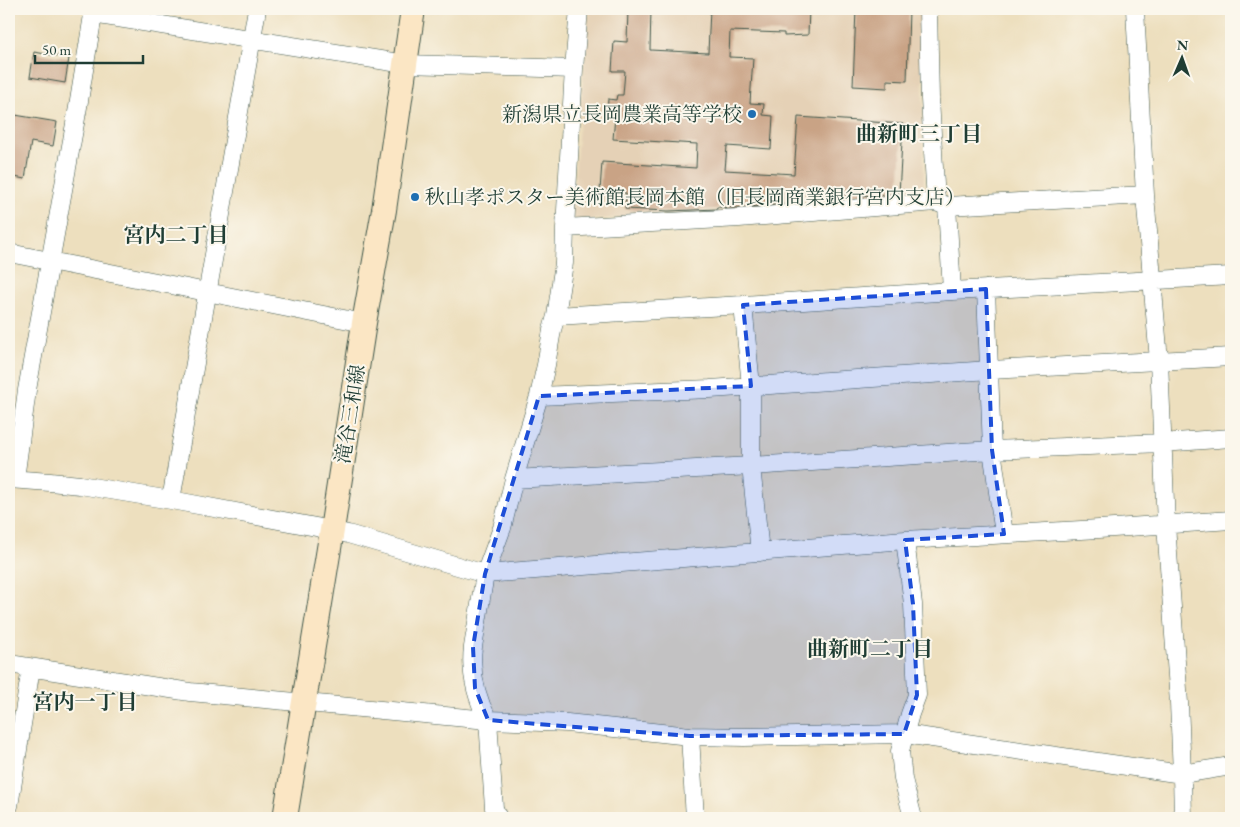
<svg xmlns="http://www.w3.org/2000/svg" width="1240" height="827" viewBox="0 0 1240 827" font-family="'EB Garamond','Noto Serif JP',serif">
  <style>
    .built { fill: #e5d1b6 }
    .building { fill: #c9a385 }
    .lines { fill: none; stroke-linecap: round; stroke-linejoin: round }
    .street-casing { stroke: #3e5549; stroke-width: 19 }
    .secondary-casing { stroke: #3e5549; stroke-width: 26 }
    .street { stroke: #fff; stroke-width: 18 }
    .secondary { stroke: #fbe6c4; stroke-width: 24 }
    .marked { fill: #1d4ed8; fill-opacity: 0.2; stroke: #1d4ed8; stroke-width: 4; stroke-dasharray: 10 6; stroke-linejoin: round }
    .poi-dot { fill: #1f6fb2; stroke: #fbf7ec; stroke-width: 2 }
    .labels { text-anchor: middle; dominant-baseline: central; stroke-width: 4; stroke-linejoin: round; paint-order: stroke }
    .poi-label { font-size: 20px; fill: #1f3d34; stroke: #fbf7ec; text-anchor: end }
    .street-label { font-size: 20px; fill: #1f3d34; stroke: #fbf7ec }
    .neighbourhood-label { font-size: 21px; font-weight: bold; fill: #1f3d34; stroke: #fbf7ec }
  </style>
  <rect width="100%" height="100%" fill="#fbf7ec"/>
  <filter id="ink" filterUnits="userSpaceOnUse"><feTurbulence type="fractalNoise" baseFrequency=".02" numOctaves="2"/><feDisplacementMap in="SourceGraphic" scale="10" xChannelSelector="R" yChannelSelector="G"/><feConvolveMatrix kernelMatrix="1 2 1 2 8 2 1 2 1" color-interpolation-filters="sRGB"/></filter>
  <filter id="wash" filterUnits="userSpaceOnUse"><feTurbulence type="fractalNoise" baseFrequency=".0096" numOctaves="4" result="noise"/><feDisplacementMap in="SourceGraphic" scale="20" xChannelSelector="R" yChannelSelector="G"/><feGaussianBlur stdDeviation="1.12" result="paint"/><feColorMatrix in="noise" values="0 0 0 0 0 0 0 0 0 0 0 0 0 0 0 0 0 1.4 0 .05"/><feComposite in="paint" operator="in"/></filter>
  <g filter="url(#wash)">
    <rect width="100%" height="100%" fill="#eddfbe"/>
    <path class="built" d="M589 9H922L924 196 571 221Z"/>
    <g id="blocks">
      <path class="building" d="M628 9H651L650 50 708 53 710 9H809L808 35 784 36V33L730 31 729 57 753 58 750 103 764 104 763 115 773 116 771 149 727 146 725 170 794 174 798 117 903 124 899 194 877 196 787 191 786 204 734 208 717 207V209L668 211 625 209 626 193 600 191 602 162 696 168 697 144 613 139 615 117 607 116 608 99 616 100 617 95H623L625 71H612L614 41 627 42Z
        M856 9H909L907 81 887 80V88L853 86Z
        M34 52 69 58 65 83 30 77Z
        M9 114 57 122 53 146 31 142 25 179 9 176Z"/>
    </g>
  </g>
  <g filter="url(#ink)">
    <use href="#blocks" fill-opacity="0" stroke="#3e5549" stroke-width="1"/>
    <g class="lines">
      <g class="street-casing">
        <path id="street" d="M928 9 930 99 936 202
          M1135 9 1145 195 1159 361 1166 525 1179 703 1182 774 1183 818
          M93 14 405 64 574 69
          M947 206 952 291
          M565 228 739 218 936 202 947 206 1145 195
          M9 253 364 323
          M986 289 992 450 1004 534
          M743 305 751 386V466L760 552
          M556 316 743 305 952 291 1231 276
          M539 396 710 389 990 370 1231 357
          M9 479 50 482 80 485 171 500 316 527 348 534 485 574 905 540 1099 529 1231 520
          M15 479 27 390 78 107 94 9
          M514 479 751 466 992 450 1162 443 1231 438
          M171 500 257 9
          M905 540 913 604 917 695 910 714 900 751 903 779 913 818
          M9 664 190 692 488 720 567 723 690 736 744 737 904 734 1182 774 1231 766
          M690 736 695 818
          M9 806 31 668
          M498 818 494 808 488 720C476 697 470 672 473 647L485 574 502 528 514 479 539 396 546 365 552 330 556 316 564 263 565 228 574 69 579 9"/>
      </g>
      <g class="secondary-casing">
        <path id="secondary" d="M285 818 332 530 364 323 384 210 413 9"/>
      </g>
      <use href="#street" class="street"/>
      <use href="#secondary" class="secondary"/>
    </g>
  </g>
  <path class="marked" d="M986 289 992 450 1004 534 905 540 913 604 917 695 904 734 690 736 488 720 475 688 473 647 485 574 539 396 751 386 743 305Z"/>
  <g class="poi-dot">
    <circle cx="752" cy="114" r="5"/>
    <circle cx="415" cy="197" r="5"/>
  </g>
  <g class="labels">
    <g class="poi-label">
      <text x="742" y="114">新潟県立長岡農業高等学校</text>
      <text x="425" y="197" text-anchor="start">秋山孝ポスター美術館長岡本館（旧長岡商業銀行宮内支店）</text>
    </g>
    <g class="street-label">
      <text transform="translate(350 414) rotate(-81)">滝谷三和線</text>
    </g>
    <g class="neighbourhood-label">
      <text x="919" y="133">曲新町三丁目</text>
      <text x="176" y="234">宮内二丁目</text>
      <text x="870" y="648">曲新町二丁目</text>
      <text x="85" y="701">宮内一丁目</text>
    </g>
  </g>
  <rect width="1240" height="827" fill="none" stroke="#fbf7ec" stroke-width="30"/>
  <g transform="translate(1182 58) rotate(2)" stroke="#fbf7ec" stroke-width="4" paint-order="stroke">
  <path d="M0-4L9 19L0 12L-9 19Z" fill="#1f3d34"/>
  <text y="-8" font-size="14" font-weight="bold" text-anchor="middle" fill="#1f3d34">N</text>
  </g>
  <path d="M35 55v8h108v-8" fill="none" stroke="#1f3d34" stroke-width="2.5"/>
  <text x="42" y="55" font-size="15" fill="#1f3d34" stroke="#fbf7ec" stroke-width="4" paint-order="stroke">50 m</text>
</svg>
